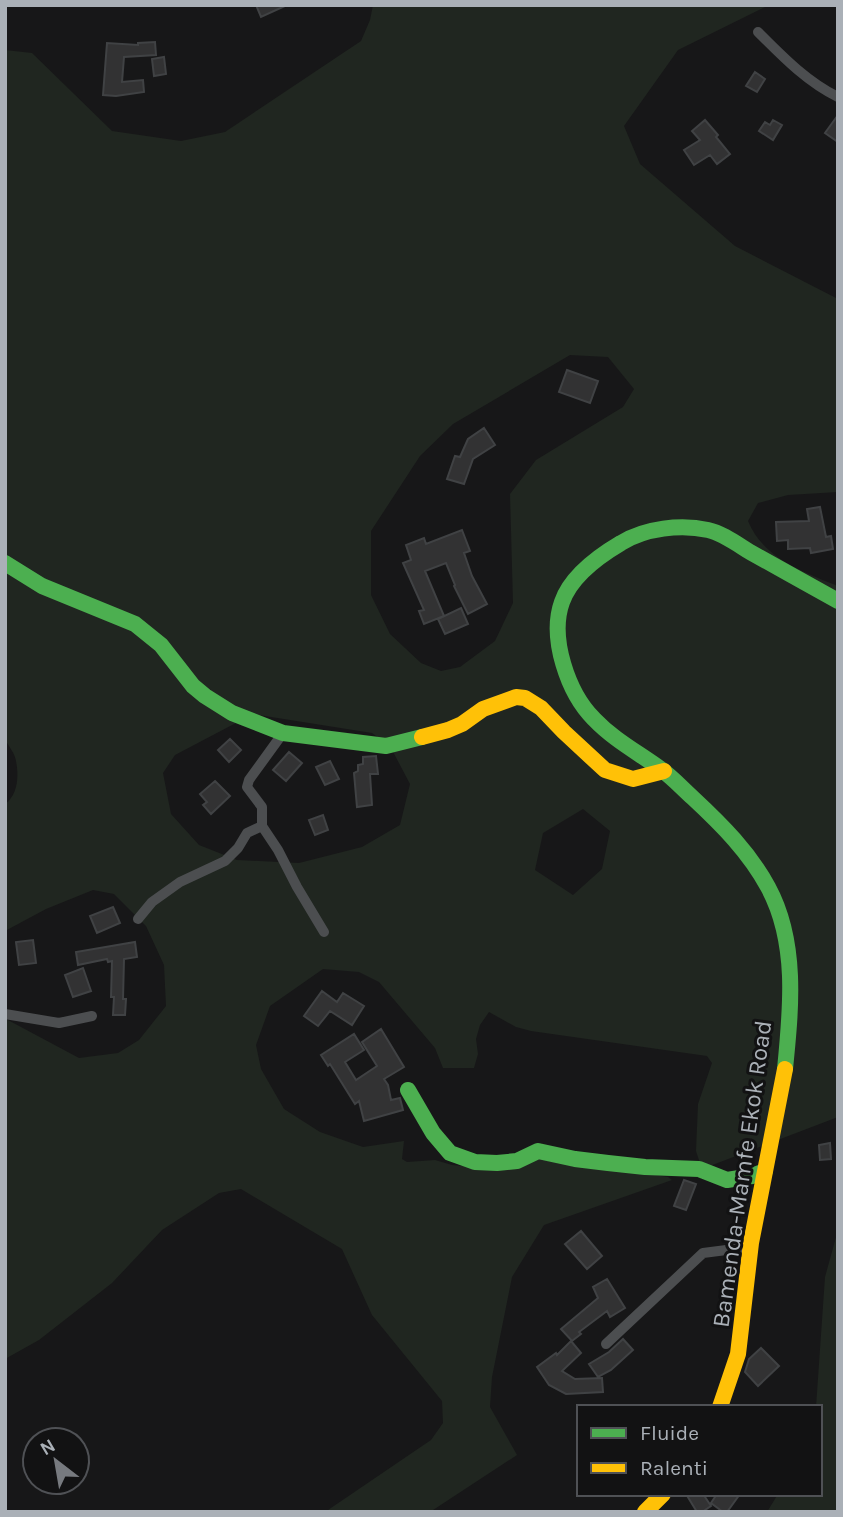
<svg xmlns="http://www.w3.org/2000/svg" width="843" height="1517" viewBox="0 0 843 1517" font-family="Karla,sans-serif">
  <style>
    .green { fill: #202620; fill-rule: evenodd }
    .building { fill: #323233; stroke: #404244; stroke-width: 2 }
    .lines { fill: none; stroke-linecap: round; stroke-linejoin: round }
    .street { stroke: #4c4e50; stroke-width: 10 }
    .fast { stroke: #4caf50; stroke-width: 16 }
    .slow { stroke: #ffc107; stroke-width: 16 }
    .labels { text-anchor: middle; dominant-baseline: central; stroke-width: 6; stroke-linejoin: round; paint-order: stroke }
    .street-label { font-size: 24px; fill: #aab0b7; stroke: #121213 }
  </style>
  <rect width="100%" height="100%" fill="#171718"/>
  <path class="green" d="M373 5H769L678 50 624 126 640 164 735 246 838 299V492L788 495 758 503 748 521C763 558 803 572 838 586V1117L702 1169 696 1151 698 1104 712 1063 707 1056 531 1031 516 1027 489 1012 480 1025 476 1039 478 1054 474 1068H443L435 1048 379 982 359 972 323 969 270 1006 256 1045 261 1069 284 1109 320 1132 363 1147 404 1141 402 1159 407 1162 435 1160 452 1165 474 1167 536 1156 668 1177 672 1180 544 1225 512 1277 492 1377 490 1407 517 1455 430 1512H330L328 1510 431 1440 443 1423 442 1401 372 1315 342 1249 241 1189 219 1193 162 1230 112 1283 39 1340 5 1359V1016L6 1019 79 1058 118 1053 139 1040 166 1006 164 965 146 926 114 894 93 890 46 909 5 931V804C18 795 19 776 16 761 15 754 9 746 5 740V50L32 53 112 131 181 141 225 132 361 41 370 20ZM570 355 608 357 634 389 623 407 536 460 510 494 513 603 495 641 460 667 441 671 421 663 390 634 371 595V531L420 456 453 424ZM253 714 372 733 390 746 410 784 400 825 362 847 299 863 237 860 199 845 171 814 163 773 175 755ZM583 809 610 831 602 869 573 895 535 870 543 833Z
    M838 1230V1512H767L778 1494H820V1407H816L825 1277Z"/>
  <path class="building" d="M256 5H287L261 17Z
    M155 42 156 55 124 57 122 82 143 80 144 92 116 96 103 95 107 43 138 45V43Z
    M164 57 166 74 154 76 152 59Z
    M755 72 765 79 757 92 746 86Z
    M838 115V142L825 133Z
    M705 120 718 135 716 137 730 154 717 164 710 155 694 165 684 150 700 140 692 131Z
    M773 120 782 125 773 140 759 131 765 122 770 125Z
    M567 370 598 381 590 403 559 392Z
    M484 428 495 445 473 459 464 484 447 479 455 456 460 457 468 439Z
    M820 507 826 537 831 536 833 549 811 553 810 548 788 549V540L777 541 776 522 809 521 807 509Z
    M462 530 470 551 464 553 472 576 487 604 468 614 454 586 455 585 446 563 425 571 444 616 424 624 419 611 424 610 403 563 411 560 406 545 424 538 426 544Z
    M461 608 468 624 445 634 438 619Z
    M230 739 241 750 229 762 218 750Z
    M289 752 302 763 286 781 273 770Z
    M376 756 378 774H370L372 805 357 807 354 773 358 771V765L363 764V757Z
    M330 761 339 779 325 785 316 767Z
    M215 781 230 796 211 814 203 805 207 802 200 794Z
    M323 815 328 830 315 835 309 820Z
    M113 907 120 923 97 933 90 916Z
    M33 940 36 963 19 965 16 942Z
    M135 942 137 957 124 959 123 999H126L125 1015H113L114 997H111L112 961 108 962 107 959 78 965 76 952Z
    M83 968 91 991 73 997 65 975Z
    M322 991 337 1002 343 993 364 1006 352 1025 330 1011 318 1026 304 1016Z
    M381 1029 404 1067 384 1079 388 1085 391 1100 400 1098 403 1110 364 1121 359 1101 355 1104 330 1064 328 1066 321 1055 354 1034 364 1050 345 1062 356 1080 377 1066 362 1042Z
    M830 1143 831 1159 820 1160 819 1145Z
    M684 1180 696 1184 686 1210 674 1206Z
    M581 1231 602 1256 587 1269 565 1244Z
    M607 1279 625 1308 610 1317 607 1311 579 1332 581 1334 572 1341 561 1329 598 1298 593 1287Z
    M623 1339 633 1350 611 1370 598 1377 589 1364 609 1352Z
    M571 1341 581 1353 562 1371 575 1379 602 1378 603 1392 566 1394 549 1385 537 1367 556 1353 557 1355Z
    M761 1348 779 1366 758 1386 745 1372 749 1359Z
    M686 1494H703L711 1506 702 1512H697Z
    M717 1494H740L727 1512H723L711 1503Z"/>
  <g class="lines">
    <path class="street" d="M758 32C782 56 807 82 838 97
      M262 826 278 850 297 887 324 932
      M138 919 152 902 180 882 225 861 238 848 247 833 262 826V807L247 787 249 780 283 733
      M5 1014 59 1023 92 1016
      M606 1344 703 1253 742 1248 751 1243"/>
    <path class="fast" d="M5 563 42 586 135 624 161 645 193 686 205 696 232 713 283 733 386 746 422 737
      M785 1069C791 1009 798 942 768 887 749 852 722 825 693 798 683 789 673 778 662 770 639 753 614 740 594 719 568 693 549 638 562 602 571 576 599 556 621 543 645 528 681 524 708 530 722 533 737 544 750 552 779 568 809 585 838 601
      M408 1090 433 1133 450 1153 475 1162 497 1163 517 1161 538 1151 575 1159 608 1163 645 1167 699 1169 727 1180 752 1176 765 1171"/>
    <path class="slow" d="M422 737 448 730 462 724 483 709 516 697 525 698 541 708 564 732 605 770 633 779 664 771
      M720 1407 738 1354 751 1243 785 1069
      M645 1512 663 1494"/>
  </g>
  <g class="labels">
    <g class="street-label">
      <text transform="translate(742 1174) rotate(-82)">Bamenda-Mamfe Ekok Road</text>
    </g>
  </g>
  <rect width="843" height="1517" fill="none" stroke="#aab0b7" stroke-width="14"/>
  <rect x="577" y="1405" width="245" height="91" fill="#121213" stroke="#4f5155" stroke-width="2"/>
  <rect x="591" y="1428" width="35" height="10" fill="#4caf50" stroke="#4f5155" stroke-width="2"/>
  <text x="640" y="1440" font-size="21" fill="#aab0b7">Fluide</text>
  <rect x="591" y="1463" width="35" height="10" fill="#ffc107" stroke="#4f5155" stroke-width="2"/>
  <text x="640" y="1475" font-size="21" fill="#aab0b7">Ralenti</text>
  <g transform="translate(56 1461) rotate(329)"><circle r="33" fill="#121213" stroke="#4f5155" stroke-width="2"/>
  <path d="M0-5L12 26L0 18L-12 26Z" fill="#777a7f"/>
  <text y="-10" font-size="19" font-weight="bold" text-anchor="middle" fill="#aab0b7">N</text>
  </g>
</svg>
